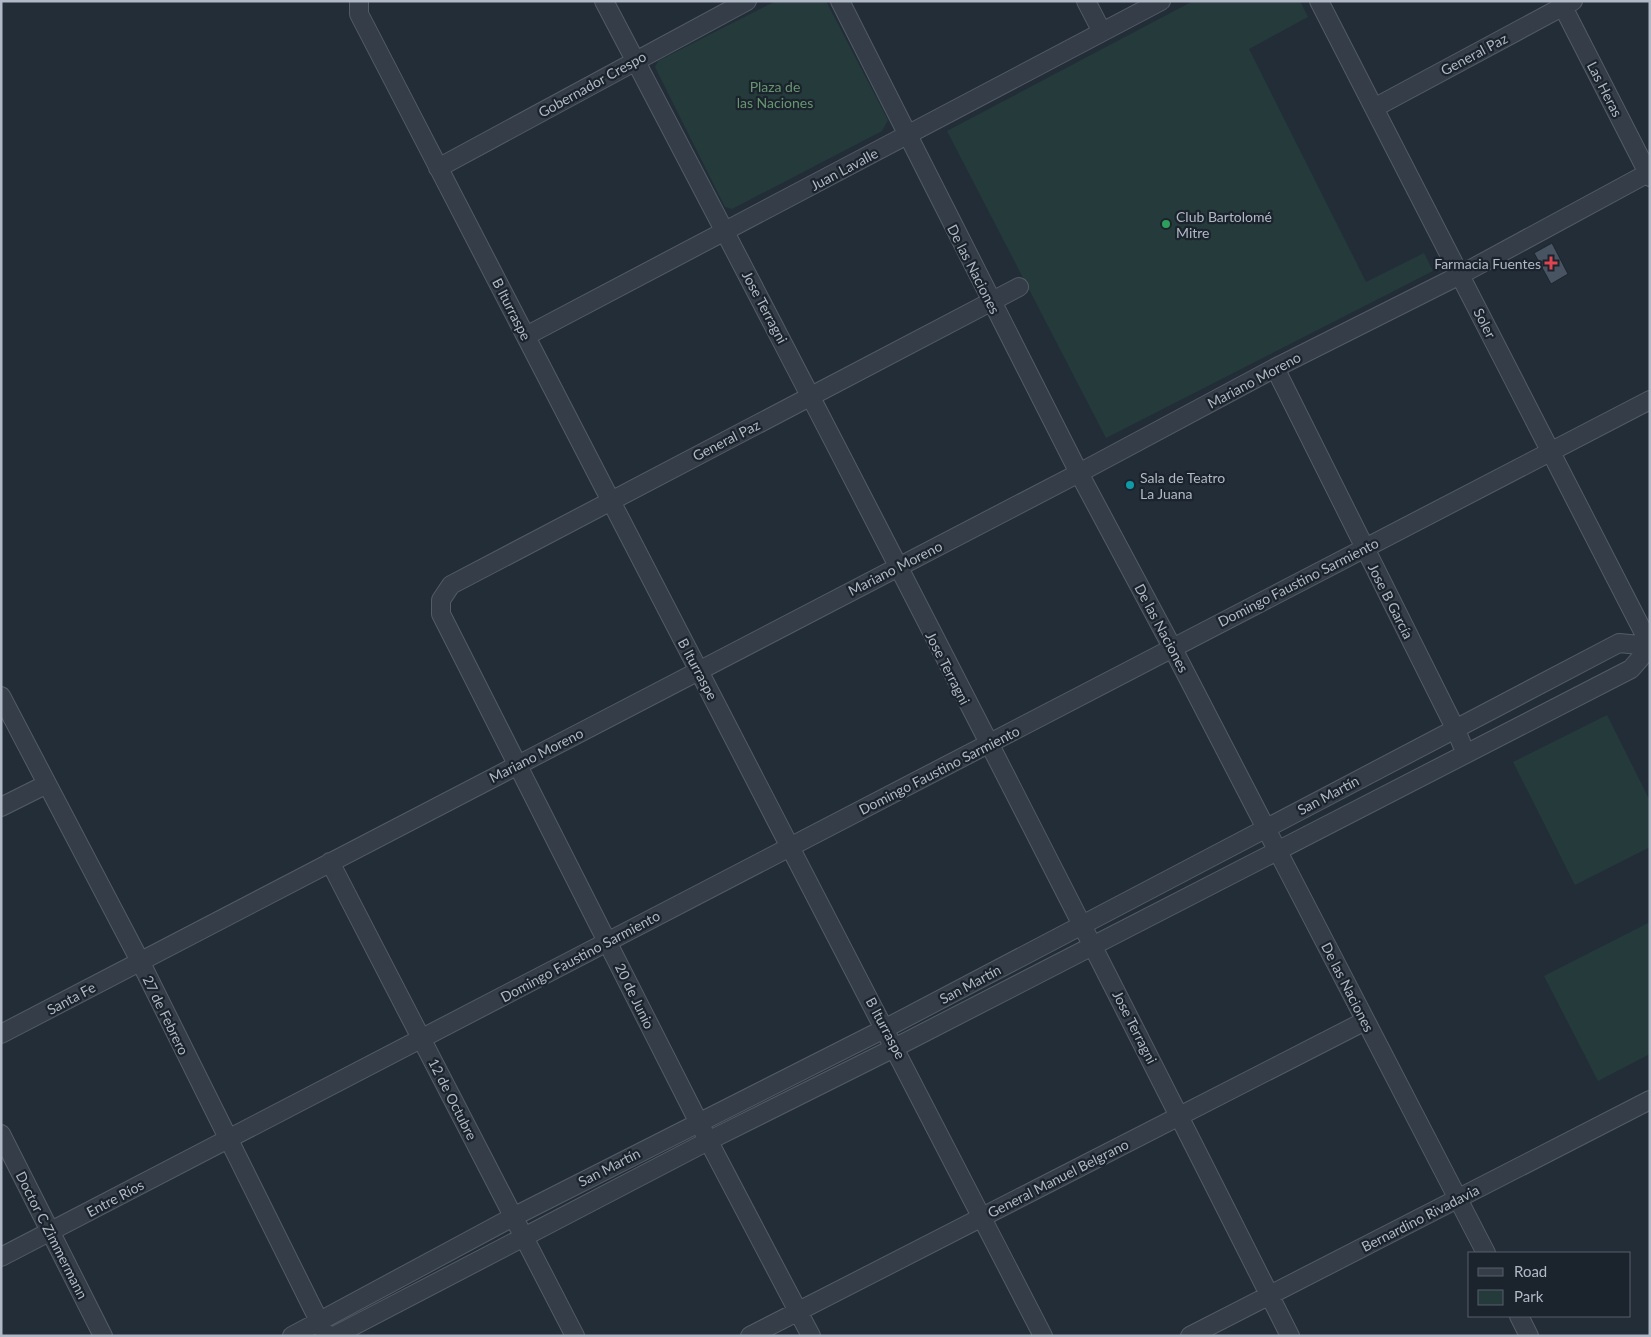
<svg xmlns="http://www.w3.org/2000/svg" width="1651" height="1337" viewBox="0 0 1651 1337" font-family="Lato,sans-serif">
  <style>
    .green { fill: #253a3a }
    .building { fill: #485462; stroke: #1d252f }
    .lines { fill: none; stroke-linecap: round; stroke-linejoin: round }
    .minor-casing { stroke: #535c66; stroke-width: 20 }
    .minor { stroke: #353e48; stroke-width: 18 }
    .leisure-dot { fill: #2e9e5b; stroke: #1b232d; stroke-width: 2 }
    .health-dot { fill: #e0444e; stroke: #1b232d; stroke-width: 2 }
    .culture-dot { fill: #0f9aa8; stroke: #1b232d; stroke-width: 2 }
    .labels { text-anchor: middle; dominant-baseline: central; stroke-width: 4.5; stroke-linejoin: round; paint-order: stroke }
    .street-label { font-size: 14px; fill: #b0b9c5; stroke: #1b232d }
    .park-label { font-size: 14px; fill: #689570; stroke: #1b232d }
    .poi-label { font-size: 14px; fill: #b0b9c5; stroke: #1b232d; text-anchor: start }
  </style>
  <rect width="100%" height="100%" fill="#222d38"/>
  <path class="green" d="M776 1H826L888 120 882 131 732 209 725 207 655 67 658 61Z
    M1193 1H1300L1308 17 1249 49 1366 282 1424 253 1433 271 1106 438 947 131Z
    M1607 715 1650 801V847L1575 885 1513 762Z
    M1650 922V1054L1598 1081 1544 976Z"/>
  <path class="building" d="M1552 243 1568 274 1551 284 1534 253Z"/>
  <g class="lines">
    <g class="minor-casing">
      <path id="minor" d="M359 1V14C587 455 818 894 1043 1336
        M604 1C837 444 1065 889 1290 1336
        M840 1 1079 473 1172 647 1486 1253
        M1086 1 1102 32
        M1319 1 1650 645
        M1560 1 1650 177
        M1374 108 1573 1
        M438 168 747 1
        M526 336 1161 1
        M1275 368 1455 728 1466 754
        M1 696 140 961 324 1331
        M1 807 47 784
        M330 862 575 1336
        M1 1034 1079 473 1275 368 1460 275 1650 172
        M1 1134 103 1336
        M1 1257 1650 400
        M1519 1316 1529 1336
        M292 1336 513 1217 886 1028 1619 643 1650 646
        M334 1336 708 1141 896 1047 1631 669 1650 647
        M750 1336 1365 1021
        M811 1336 698 1121 441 614V600L451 585 1019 287
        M1190 1336 1650 1100"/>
    </g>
    <use href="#minor" class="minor"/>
  </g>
  <circle class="leisure-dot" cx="1166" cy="224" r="5"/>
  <path class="health-dot" d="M1548.5 255.5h5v5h5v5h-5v5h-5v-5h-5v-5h5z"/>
  <circle class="culture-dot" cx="1130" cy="485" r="5"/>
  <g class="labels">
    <g class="street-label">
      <text transform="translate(1474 54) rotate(-28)">General Paz</text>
      <text transform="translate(592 84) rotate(-29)">Gobernador Crespo</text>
      <text transform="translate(1605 89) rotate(63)">Las Heras</text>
      <text transform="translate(844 169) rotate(-28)">Juan Lavalle</text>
      <text transform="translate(974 269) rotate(63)">De las Naciones</text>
      <text transform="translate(765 307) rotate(62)">Jose Terragni</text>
      <text transform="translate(512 309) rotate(63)">B Iturraspe</text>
      <text transform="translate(1485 323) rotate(63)">Soler</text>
      <text transform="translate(1254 380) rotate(-28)">Mariano Moreno</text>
      <text transform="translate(726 440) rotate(-27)">General Paz</text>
      <text transform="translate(895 568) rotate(-27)">Mariano Moreno</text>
      <text transform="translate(1298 582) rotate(-27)">Domingo Faustino Sarmiento</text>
      <text transform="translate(1391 601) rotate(63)">Jose B García</text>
      <text transform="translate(1162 628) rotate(62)">De las Naciones</text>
      <text transform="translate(948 668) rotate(63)">Jose Terragni</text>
      <text transform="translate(698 669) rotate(62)">B Iturraspe</text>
      <text transform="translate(536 755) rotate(-27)">Mariano Moreno</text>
      <text transform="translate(939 770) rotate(-27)">Domingo Faustino Sarmiento</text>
      <text transform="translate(1328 795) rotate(-28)">San Martín</text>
      <text transform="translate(580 956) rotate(-28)">Domingo Faustino Sarmiento</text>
      <text transform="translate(970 984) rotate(-28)">San Martín</text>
      <text transform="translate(1348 987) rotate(63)">De las Naciones</text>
      <text transform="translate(635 996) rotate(64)">20 de Junio</text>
      <text transform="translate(71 998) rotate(-28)">Santa Fe</text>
      <text transform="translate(166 1015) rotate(64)">27 de Febrero</text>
      <text transform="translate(1135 1027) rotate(63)">Jose Terragni</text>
      <text transform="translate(886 1028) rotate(62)">B Iturraspe</text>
      <text transform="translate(453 1099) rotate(63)">12 de Octubre</text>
      <text transform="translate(609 1167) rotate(-27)">San Martín</text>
      <text transform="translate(1058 1178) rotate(-27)">General Manuel Belgrano</text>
      <text transform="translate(115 1198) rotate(-28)">Entre Ríos</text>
      <text transform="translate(1420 1218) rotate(-27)">Bernardino Rivadavia</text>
      <text transform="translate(52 1235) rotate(63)">Doctor C Zimmermann</text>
    </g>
    <g class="park-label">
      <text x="775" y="86">Plaza de<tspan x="775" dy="16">las Naciones</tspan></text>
    </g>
    <g class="poi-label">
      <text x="1176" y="216">Club Bartolomé<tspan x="1176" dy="16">Mitre</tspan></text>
      <text x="1541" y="263" text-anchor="end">Farmacia Fuentes</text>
      <text x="1140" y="477">Sala de Teatro<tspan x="1140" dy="16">La Juana</tspan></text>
    </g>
  </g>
  <rect width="1651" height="1337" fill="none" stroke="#b0b9c5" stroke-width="5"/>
  <rect x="1468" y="1252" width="162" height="65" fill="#1b232d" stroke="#575f6a"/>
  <rect x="1478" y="1268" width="25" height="8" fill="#353e48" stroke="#575f6a"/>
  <text x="1514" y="1277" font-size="15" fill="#b0b9c5">Road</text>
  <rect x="1478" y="1290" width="25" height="15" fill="#253a3a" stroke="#575f6a"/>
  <text x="1514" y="1302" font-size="15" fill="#b0b9c5">Park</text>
</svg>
